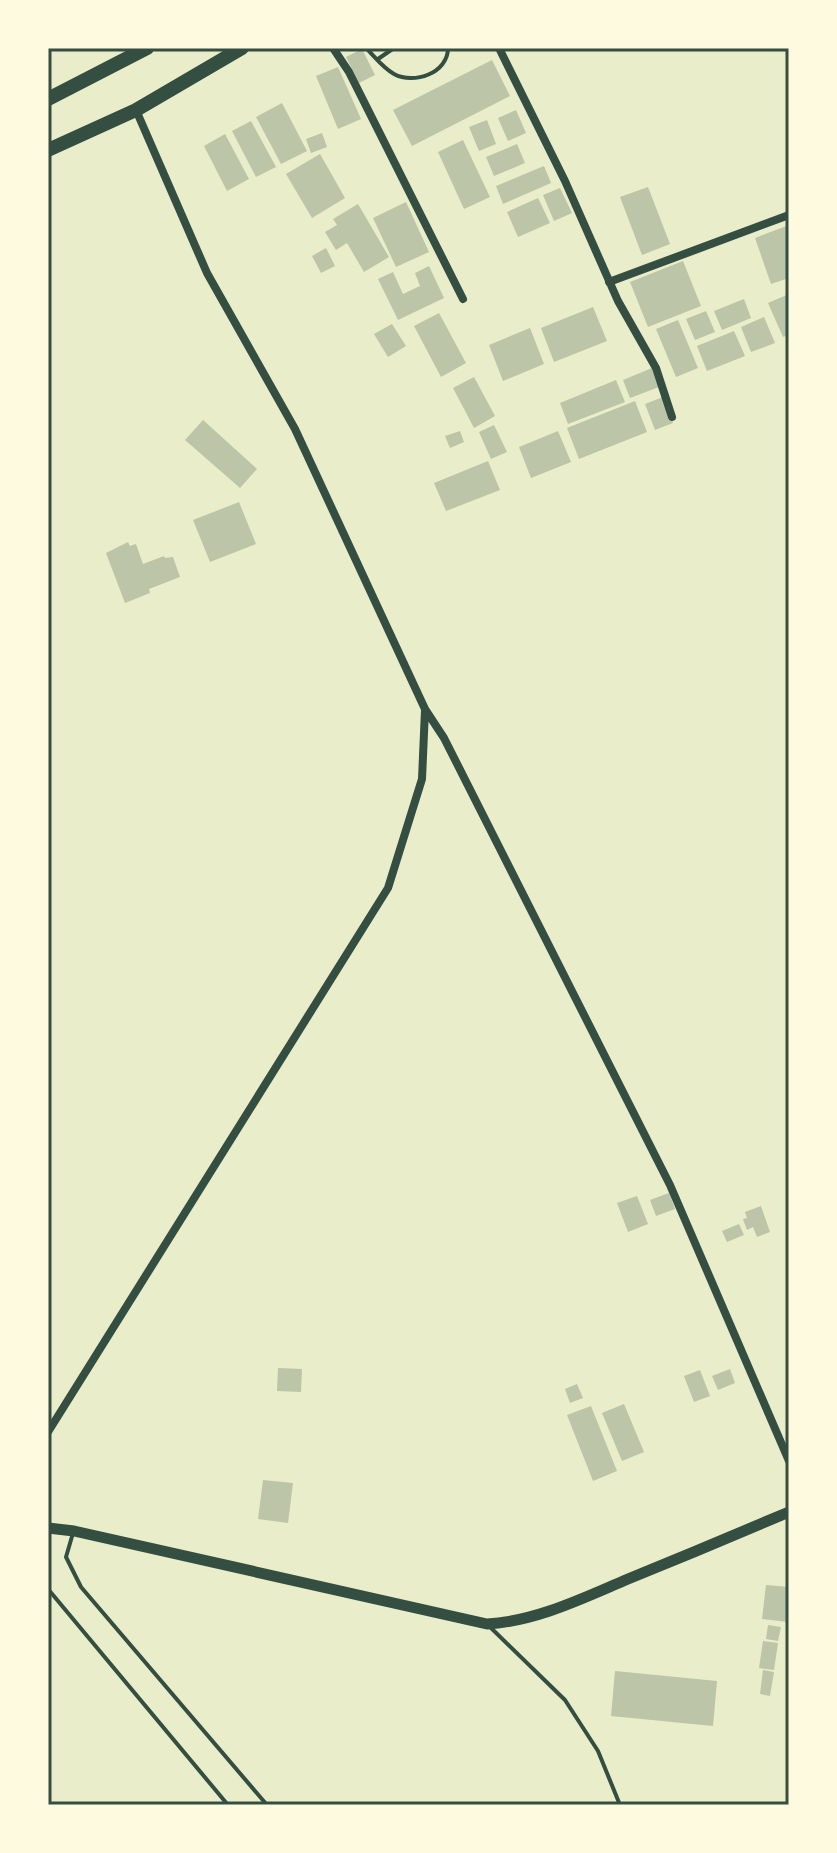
<svg xmlns="http://www.w3.org/2000/svg" width="837" height="1853" viewBox="0 0 837 1853" font-family="Cabin,sans-serif">
  <style>
    .building { fill: #bcc5a7 }
    .lines { fill: none; stroke-linecap: round; stroke-linejoin: round }
    .service { stroke: #344e41; stroke-width: 4 }
    .minor { stroke: #344e41; stroke-width: 8 }
    .tertiary { stroke: #344e41; stroke-width: 11 }
    .primary { stroke: #344e41; stroke-width: 14 }
    .neatline { fill: none; stroke: #344e41; stroke-width: 3 }
  </style>
  <rect width="100%" height="100%" fill="#e9edc9"/>
  <path class="building" d="M362 49 375 75 359 83 346 57Z
    M492 60 510 96 412 146 393 110Z
    M338 67 361 119 338 129 316 76Z
    M282 103 307 151 281 164 256 117Z
    M516 110 526 133 508 141 498 118Z
    M487 120 496 144 479 151 469 127Z
    M251 121 276 167 256 177 232 131Z
    M322 133 327 147 311 153 306 139Z
    M225 134 249 179 227 191 204 146Z
    M463 140 490 197 464 209 438 152Z
    M517 144 525 163 494 176 486 157Z
    M320 154 345 198 312 218 286 174Z
    M544 166 551 183 503 204 496 186Z
    M648 187 670 244 642 255 620 197Z
    M560 188 572 213 554 221 543 195Z
    M538 198 550 223 518 237 507 212Z
    M406 202 429 252 396 267 373 218Z
    M358 204 389 257 364 272 347 243 336 250 325 232 337 225 333 219Z
    M789 225V278L771 284 755 238Z
    M326 248 335 266 321 273 312 256Z
    M683 261 701 306 648 327 630 282Z
    M429 266 444 298 398 320 378 279 393 272 403 294 420 286 415 273Z
    M789 294V335L783 337 768 303Z
    M744 299 751 318 722 330 714 311Z
    M593 307 607 341 554 362 541 328Z
    M706 311 715 332 695 340 686 319Z
    M439 313 466 363 441 377 414 326Z
    M764 317 775 343 751 352 741 327Z
    M678 320 698 368 676 377 656 329Z
    M392 324 406 346 388 357 374 334Z
    M530 328 544 364 503 381 489 345Z
    M734 331 745 356 707 371 697 346Z
    M652 368 659 387 630 398 623 380Z
    M474 377 495 416 474 428 453 388Z
    M616 380 625 402 568 424 560 403Z
    M663 397 673 423 655 430 645 404Z
    M635 401 647 432 579 459 567 428Z
    M203 420 257 469 240 488 185 440Z
    M494 425 507 452 491 459 479 432Z
    M460 431 464 442 450 448 445 436Z
    M558 431 571 462 531 478 519 447Z
    M488 461 500 490 446 511 434 483Z
    M239 502 256 544 210 562 193 520Z
    M128 542 130 546 136 544 143 564 164 556 165 558 173 557 180 577 149 589 150 593 125 603 106 553Z
    M669 1193 675 1209 656 1216 650 1200Z
    M637 1196 648 1224 628 1232 617 1203Z
    M761 1206 770 1232 757 1237 753 1227 747 1230 743 1219 747 1218 745 1212Z
    M739 1224 744 1235 727 1242 722 1231Z
    M278 1368 302 1369 301 1392 277 1391Z
    M730 1369 735 1383 718 1390 712 1376Z
    M700 1370 710 1396 694 1402 684 1376Z
    M577 1384 583 1398 570 1403 565 1389Z
    M624 1404 644 1452 622 1461 602 1413Z
    M591 1406 617 1471 593 1481 567 1415Z
    M263 1480 293 1483 288 1523 258 1519Z
    M766 1585 789 1587 788 1622 762 1619Z
    M768 1625 781 1627 778 1641 766 1639Z
    M763 1641 778 1643 774 1670 759 1668Z
    M763 1670 774 1672 770 1696 760 1694Z
    M615 1671 717 1681 713 1726 611 1716Z"/>
  <g class="lines">
    <path class="service" d="M366 48C375 57 383 68 394 74 414 85 448 73 448 48
      M378 59 394 48
      M73 1533 66 1557 81 1587 267 1805
      M48 1589 228 1805
      M489 1626 565 1700 598 1751 620 1805"/>
    <path class="minor" d="M333 48 349 72 463 299
      M499 48 565 181 618 301 656 368 672 417
      M136 110 207 273 295 429 425 709 444 738 670 1185 789 1461
      M609 282 789 215
      M48 1432 388 888 422 779 425 710"/>
    <path class="tertiary" d="M48 1528 74 1531 487 1624C537 1621 583 1598 628 1579 682 1557 735 1535 789 1512"/>
    <path class="primary" d="M48 99 147 48
      M48 150 136 110 242 48"/>
  </g>
  <rect width="837" height="1853" fill="none" stroke="#fefae0" stroke-width="100"/>
  <rect x="50" y="50" width="737" height="1753" class="neatline"/>
</svg>
